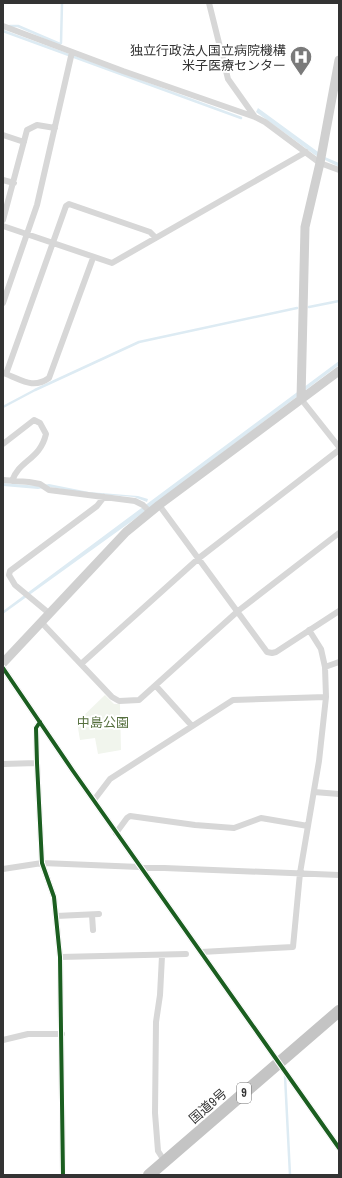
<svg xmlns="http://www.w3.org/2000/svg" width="342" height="1178" viewBox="0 0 342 1178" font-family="'Archivo Narrow','Noto Sans JP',sans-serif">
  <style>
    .green { fill: #f1f5ed }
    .water { fill: #ddebf3 }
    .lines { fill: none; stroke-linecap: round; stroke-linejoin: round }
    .stream { stroke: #ddebf3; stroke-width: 2.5 }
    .street { stroke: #d7d7d7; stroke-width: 6 }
    .secondary { stroke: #d0d0d0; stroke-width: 9 }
    .highway { stroke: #c4c4c4; stroke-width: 12 }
    .cycleway-casing { stroke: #fff; stroke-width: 6 }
    .cycleway { stroke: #1b5e20; stroke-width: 4 }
    .labels { text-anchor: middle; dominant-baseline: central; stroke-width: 4; stroke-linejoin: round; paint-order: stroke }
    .shield { fill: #fff; stroke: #707070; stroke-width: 1 }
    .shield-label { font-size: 12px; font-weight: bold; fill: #333 }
    .poi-label { font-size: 13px; fill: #333; stroke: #fff; text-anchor: end }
    .park-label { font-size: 13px; fill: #56703f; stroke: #fff }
    .street-label { font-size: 13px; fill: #333; stroke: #fff }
  </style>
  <rect width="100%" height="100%" fill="#fff"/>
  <path class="green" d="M105 695 114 704H120L121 750 98 754 95 738 80 740 77 722Z"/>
  <path class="water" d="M258 108 325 157 339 163V167L315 155 256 112Z
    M339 361V365L132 521 3 614V611Z
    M3 483 39 486 49 484 89 492 138 496 148 499 147 502 134 497 86 493 50 487 38 489 3 486Z"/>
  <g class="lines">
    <path class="stream" d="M10 26H18L60 44
      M3 31 241 118
      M61 43 62 3
      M309 307 339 301
      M3 407 35 390 139 342 297 308
      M285 1076 290 1175"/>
    <path class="street" d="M209 3 228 79 255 117
      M3 26 123 71 255 117 265 122 320 163 339 170
      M3 135 24 142
      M3 180 14 183
      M3 220 27 130 37 125 55 128
      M3 226 112 263 306 152
      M3 303 37 205 72 52
      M3 373C21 379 32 390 49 378L93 258
      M6 374 66 206 69 204 150 232 156 238
      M301 399 339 447
      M3 444 34 420 40 423 46 434C40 460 19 460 12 481
      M3 480 29 482 40 484 49 490 135 501 143 505 150 512
      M159 505 267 652 272 653 276 652 339 611
      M50 614 15 585 9 575 10 571 97 506 104 497
      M42 623 112 697 119 701 139 700 238 611 339 533
      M81 664 199 558 339 450
      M325 667 339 662
      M3 668 73 771 339 1148
      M156 686 192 726
      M40 722 36 728 37 763 42 863 54 897 60 957 63 1175
      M3 764 37 763
      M314 792 339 794
      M94 800 110 779 233 700 326 697
      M116 833 127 818 130 816 195 825 234 828 261 818 308 826
      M3 869 42 863 339 875
      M92 915 93 930
      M56 916 99 914
      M201 952 293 947 300 873 319 761 326 697 325 667 321 649 309 630
      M162 956 160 995 156 1022 155 1113 158 1151 165 1162
      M60 957 186 954
      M3 1040 28 1034H62"/>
    <path class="secondary" d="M301 399 305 227 320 163 339 60
      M3 663 126 532 159 505 339 371"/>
    <path class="highway" d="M149 1175 339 1011"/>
    <g class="cycleway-casing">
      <path id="cycleway" d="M3 668 73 771 339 1148
        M40 722 36 728 37 763 42 863 54 897 60 957 63 1175"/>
    </g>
    <use href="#cycleway" class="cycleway"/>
  </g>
  <defs>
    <g id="hospital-pin" transform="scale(1.15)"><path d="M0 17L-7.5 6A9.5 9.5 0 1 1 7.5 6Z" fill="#7a7a7a" stroke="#fff"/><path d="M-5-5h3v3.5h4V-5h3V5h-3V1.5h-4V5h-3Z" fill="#fff"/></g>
  </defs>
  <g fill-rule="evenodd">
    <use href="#hospital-pin" x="301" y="57"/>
  </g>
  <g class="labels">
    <rect class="shield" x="237" y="1083" width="14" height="20" rx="3"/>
    <g class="shield-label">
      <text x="244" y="1093">9</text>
    </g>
    <g class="poi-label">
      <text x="286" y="50">独立行政法人国立病院機構<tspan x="286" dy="15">米子医療センター</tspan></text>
    </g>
    <g class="park-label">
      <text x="103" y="722">中島公園</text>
    </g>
    <g class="street-label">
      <text transform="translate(208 1106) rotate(-41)">国道9号</text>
    </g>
  </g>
  <rect width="342" height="1178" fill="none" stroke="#333333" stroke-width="8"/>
</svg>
